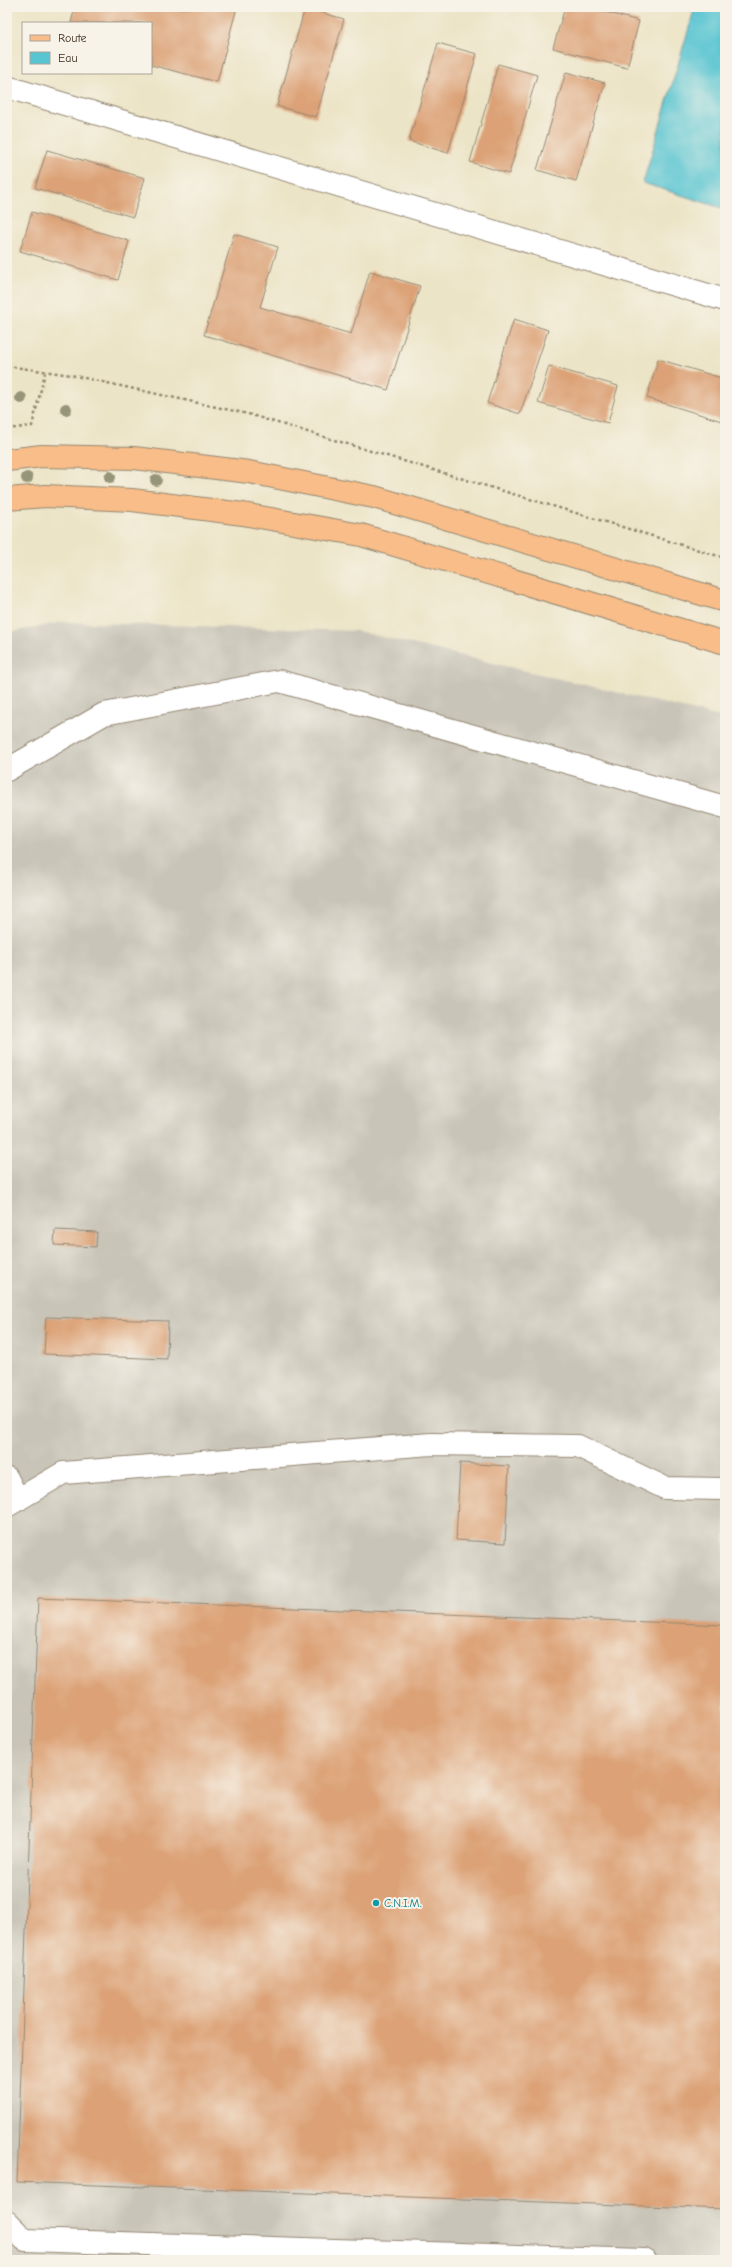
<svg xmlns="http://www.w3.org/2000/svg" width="732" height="2267" viewBox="0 0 732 2267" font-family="'Comic Neue',sans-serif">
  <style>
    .industrial { fill: #c8c4b8 }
    .water { fill: #59c5d2; stroke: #4a7878 }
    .building { fill: #dca176 }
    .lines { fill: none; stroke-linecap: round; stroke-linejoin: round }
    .minor-casing { stroke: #948772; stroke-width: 24 }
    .major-casing { stroke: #948772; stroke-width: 24 }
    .path { stroke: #948772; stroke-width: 2.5; stroke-dasharray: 3 3; stroke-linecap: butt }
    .minor { stroke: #fff; stroke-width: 22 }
    .major { stroke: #f8bd88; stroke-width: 22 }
    .tree { fill: #969579 }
    .culture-dot { fill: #0f9aa8; stroke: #f7f3e8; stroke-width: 1.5 }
    .labels { text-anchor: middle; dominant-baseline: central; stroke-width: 4; stroke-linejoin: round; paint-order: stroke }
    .culture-label { font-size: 12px; fill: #0d838f; stroke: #f7f3e8; text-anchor: start }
  </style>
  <rect width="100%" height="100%" fill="#f7f3e8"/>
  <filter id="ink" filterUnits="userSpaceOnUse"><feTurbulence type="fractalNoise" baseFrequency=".025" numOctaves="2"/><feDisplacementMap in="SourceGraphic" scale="8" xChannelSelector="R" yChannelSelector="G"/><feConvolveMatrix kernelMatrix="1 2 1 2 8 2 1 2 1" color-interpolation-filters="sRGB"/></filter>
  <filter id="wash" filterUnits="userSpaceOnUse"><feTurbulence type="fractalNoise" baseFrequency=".012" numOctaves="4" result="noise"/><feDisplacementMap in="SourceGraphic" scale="16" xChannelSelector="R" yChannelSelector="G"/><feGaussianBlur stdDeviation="0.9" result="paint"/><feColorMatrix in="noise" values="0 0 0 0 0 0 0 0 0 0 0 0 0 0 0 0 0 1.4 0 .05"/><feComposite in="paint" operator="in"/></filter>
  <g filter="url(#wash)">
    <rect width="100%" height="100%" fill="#ece4c6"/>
    <path class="industrial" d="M63 622 357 631 725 718V2260H7V633Z"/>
    <path class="water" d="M695 7H725V209L643 183Z"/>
    <g id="blocks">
      <path class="building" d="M75 7 164 9 237 7 217 82 151 65V23H71Z
        M565 7H587L639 21 627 68 553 48Z
        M305 8 344 19 316 117 277 106Z
        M438 43 477 54 448 153 409 141Z
        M498 64 537 75 509 174 470 162Z
        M566 72 605 83 576 181 537 170Z
        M47 150 145 178 133 217 35 188Z
        M32 212 129 241 118 280 20 251Z
        M234 234 278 247 260 307 351 334 370 271 420 286 388 390 204 335Z
        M514 319 548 330 520 414 487 403Z
        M658 359 725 379V422L647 398Z
        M549 366 618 386 608 423 538 403Z
        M55 1230 97 1232 96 1247 54 1245Z
        M46 1317 168 1321 167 1359 44 1354Z
        M460 1463 509 1466 505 1543 456 1540Z
        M38 1598 725 1625V2209L17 2182Z"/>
    </g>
  </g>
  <g filter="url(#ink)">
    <use href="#blocks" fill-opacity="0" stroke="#948772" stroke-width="1"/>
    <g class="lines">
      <g class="minor-casing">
        <path id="minor" d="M7 87 725 300
          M7 770 104 714 279 681 725 807
          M7 1478 18 1500
          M7 1506 63 1473 431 1444 578 1446 665 1488 725 1489
          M7 2222 25 2240 644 2260"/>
      </g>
      <g class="major-casing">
        <path id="major" d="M7 460 42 456 134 458 249 472 374 497 725 601
          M7 499 45 496 132 500 243 514 361 535 725 643"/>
      </g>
      <path class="path" d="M7 366 71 375 248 414 725 558
        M7 429 32 426 45 373"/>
      <use href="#minor" class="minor"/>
      <use href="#major" class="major"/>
    </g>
    <g class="tree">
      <circle cx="21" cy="398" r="6"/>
      <circle cx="66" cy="409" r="6"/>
      <circle cx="110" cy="477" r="6"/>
      <circle cx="27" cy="478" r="6"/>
      <circle cx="156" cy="480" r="6"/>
    </g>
  </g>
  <circle class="culture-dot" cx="376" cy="1903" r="4"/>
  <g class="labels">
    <g class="culture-label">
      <text x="384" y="1903">C.N.I.M.</text>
    </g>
  </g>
  <rect width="732" height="2267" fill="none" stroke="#f7f3e8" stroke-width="24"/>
  <rect x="22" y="22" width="130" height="52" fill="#f7f3e8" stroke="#aca397"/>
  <rect x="30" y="35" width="20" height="6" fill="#f8bd88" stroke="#aca397"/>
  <text x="58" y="42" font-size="12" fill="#3b2a1e">Route</text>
  <rect x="30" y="52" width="20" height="12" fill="#59c5d2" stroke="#aca397"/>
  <text x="58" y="62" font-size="12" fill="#3b2a1e">Eau</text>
</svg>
